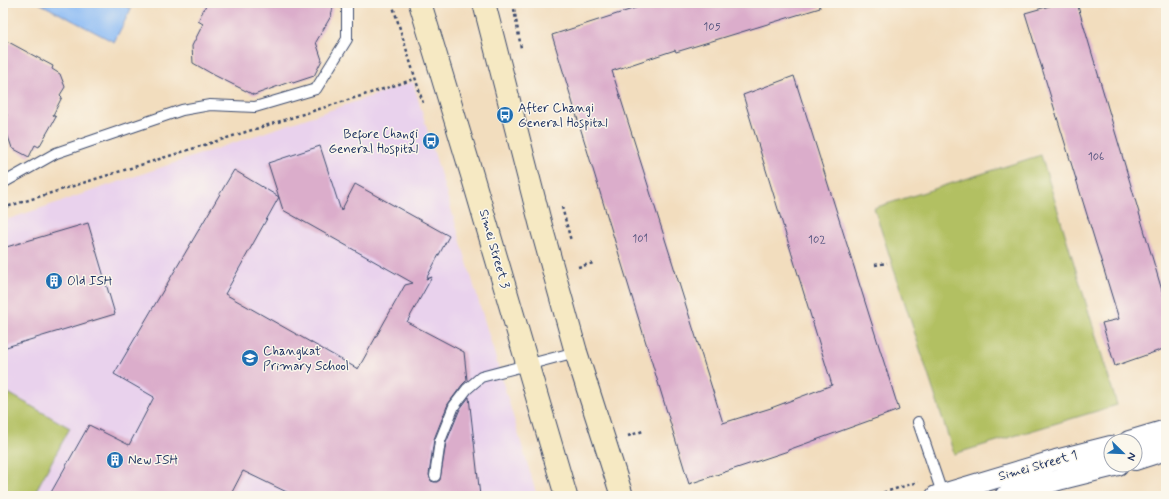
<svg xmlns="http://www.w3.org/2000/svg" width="1169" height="499" viewBox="0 0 1169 499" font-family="Mynerve,sans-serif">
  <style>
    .built { fill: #e9d2ed }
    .green { fill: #b2c062; stroke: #667860 }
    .water { fill: #88b9f5; stroke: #5274aa }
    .building { fill: #dbadcb }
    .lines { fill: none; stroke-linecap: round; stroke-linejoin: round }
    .lane-casing { stroke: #3b496c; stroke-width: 12 }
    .street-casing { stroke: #3b496c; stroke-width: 22 }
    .secondary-casing { stroke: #3b496c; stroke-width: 24 }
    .path { stroke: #3b496c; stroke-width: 2.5; stroke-dasharray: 3 3; stroke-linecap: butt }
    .lane { stroke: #fff; stroke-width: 10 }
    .street { stroke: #fff; stroke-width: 20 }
    .secondary { stroke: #f6e9c3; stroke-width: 22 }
    .labels { text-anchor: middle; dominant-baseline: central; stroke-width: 3; stroke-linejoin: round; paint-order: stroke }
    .number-label { font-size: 11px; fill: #4b4e79 }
    .poi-label { font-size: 13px; fill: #1b2f5e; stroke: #fbf7ec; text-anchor: start }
    .street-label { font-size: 13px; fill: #1b2f5e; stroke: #fbf7ec }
  </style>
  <rect width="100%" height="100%" fill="#fbf7ec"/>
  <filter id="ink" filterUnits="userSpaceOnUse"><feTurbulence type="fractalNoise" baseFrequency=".025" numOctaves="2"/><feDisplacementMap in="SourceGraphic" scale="8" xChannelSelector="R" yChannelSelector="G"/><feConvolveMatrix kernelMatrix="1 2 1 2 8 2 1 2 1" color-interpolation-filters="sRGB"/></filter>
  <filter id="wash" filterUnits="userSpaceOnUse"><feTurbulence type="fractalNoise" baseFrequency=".012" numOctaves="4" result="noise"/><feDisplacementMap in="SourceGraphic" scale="16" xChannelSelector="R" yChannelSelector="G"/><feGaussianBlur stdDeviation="0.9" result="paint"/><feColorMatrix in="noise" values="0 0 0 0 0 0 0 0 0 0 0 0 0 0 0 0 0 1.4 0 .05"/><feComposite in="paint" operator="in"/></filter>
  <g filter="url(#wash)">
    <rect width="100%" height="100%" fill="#f2ddbe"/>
    <path class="built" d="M413 82 537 496H3V221Z"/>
    <path class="green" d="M1041 155 1117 405 954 454 874 208Z
      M3 390 70 428 33 496H3Z"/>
    <path class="water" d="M39 3H120L131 9 114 42Z"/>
    <g id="blocks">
      <path class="building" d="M207 3H334L331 16 316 42 322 60 314 76 293 83 292 81 254 95 214 75 193 63 192 46 203 24 198 21Z
        M651 3H819L820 8 676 52 675 50 612 71 723 423 771 408 832 385 743 95 794 76 899 410 788 450V451L689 484 552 35Z
        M1060 3H1077L1166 304V348L1115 366 1102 323 1119 319 1025 13Z
        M3 39 53 66 52 69 60 74 65 87 60 95 62 97 53 115 56 117 39 147 35 145 29 157 12 148 3 122 7 115 3 103Z
        M320 146 341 211 355 184 449 236 426 279 432 277 407 322 464 352 467 380 462 385 448 404 434 439 429 475 431 481 434 482H437L440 480 446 443 460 409 469 397 480 496H295L243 471 230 496H49L89 425 129 445 154 397 114 374 234 170 279 197 225 294 358 369 405 285 413 283 283 210 268 163Z
        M88 223 115 314 3 348V248Z"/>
    </g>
  </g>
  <g filter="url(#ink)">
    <use href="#blocks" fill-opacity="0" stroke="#3b496c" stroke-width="1"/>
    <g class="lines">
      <g class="lane-casing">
        <path id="lane" d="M3 183 56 153 182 110 210 105 255 107 316 89 347 39V3
          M918 422 943 496
          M435 476 440 441 454 406 467 389 481 377 576 352"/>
      </g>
      <g class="street-casing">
        <path id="street" d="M1129 441 1166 430
          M1135 460 1166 450
          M936 496 1056 460 1111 446
          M1005 496 1062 479 1118 465"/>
      </g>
      <g class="secondary-casing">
        <path id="secondary" d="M420 3 472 175 566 496
          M484 3 541 226 576 352 622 496"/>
      </g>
      <path class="path" d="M392 3 423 103
        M513 3 521 48
        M562 207 571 241
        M3 208 415 79
        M875 265 887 263
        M578 267 594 263
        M628 436 643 431
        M872 496 918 482"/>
      <use href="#lane" class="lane"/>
      <use href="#street" class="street"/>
      <use href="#secondary" class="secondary"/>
    </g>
  </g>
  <defs>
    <g id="bus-disc" transform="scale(0.9)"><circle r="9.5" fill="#1f6fb2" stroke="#fbf7ec"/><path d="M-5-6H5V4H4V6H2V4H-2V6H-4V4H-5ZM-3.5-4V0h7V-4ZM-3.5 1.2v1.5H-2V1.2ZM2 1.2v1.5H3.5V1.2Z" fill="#fff"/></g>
    <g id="building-disc" transform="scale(0.9)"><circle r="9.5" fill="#1f6fb2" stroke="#fbf7ec"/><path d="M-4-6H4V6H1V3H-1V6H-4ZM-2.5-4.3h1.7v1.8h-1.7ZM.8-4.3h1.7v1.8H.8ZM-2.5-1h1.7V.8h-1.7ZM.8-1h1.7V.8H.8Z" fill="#fff"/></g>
    <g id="school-disc" transform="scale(0.9)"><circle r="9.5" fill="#1f6fb2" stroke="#fbf7ec"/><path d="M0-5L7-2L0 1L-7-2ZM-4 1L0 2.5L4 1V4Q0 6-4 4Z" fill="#fff"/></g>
  </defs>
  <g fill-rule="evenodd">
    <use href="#bus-disc" x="505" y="115"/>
    <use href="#bus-disc" x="431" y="141"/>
    <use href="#building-disc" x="54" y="281"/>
    <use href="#school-disc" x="250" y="358"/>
    <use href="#building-disc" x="115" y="460"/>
  </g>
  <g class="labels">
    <g class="number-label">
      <text x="712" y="27">105</text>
      <text x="1096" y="157">106</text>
      <text x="640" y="239">101</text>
      <text x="817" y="240">102</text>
    </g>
    <g class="poi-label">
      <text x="518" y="108">After Changi<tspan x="518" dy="15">General Hospital</tspan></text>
      <text x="418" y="134" text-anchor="end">Before Changi<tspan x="418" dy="15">General Hospital</tspan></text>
      <text x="67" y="281">Old ISH</text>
      <text x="263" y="351">Changkat<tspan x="263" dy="15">Primary School</tspan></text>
      <text x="128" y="460">New ISH</text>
    </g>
    <g class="street-label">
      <text transform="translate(494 249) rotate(74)">Simei Street 3</text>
      <text transform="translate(1038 466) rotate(-16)">Simei Street 1</text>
    </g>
  </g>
  <rect width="1169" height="499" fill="none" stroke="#fbf7ec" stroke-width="16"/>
  <g transform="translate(1123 453) rotate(113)"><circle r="19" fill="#fbf7ec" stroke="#a1a7b3"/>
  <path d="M0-3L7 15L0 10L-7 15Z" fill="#1f6fb2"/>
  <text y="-6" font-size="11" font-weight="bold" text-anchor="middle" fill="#1b2f5e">N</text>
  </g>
</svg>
